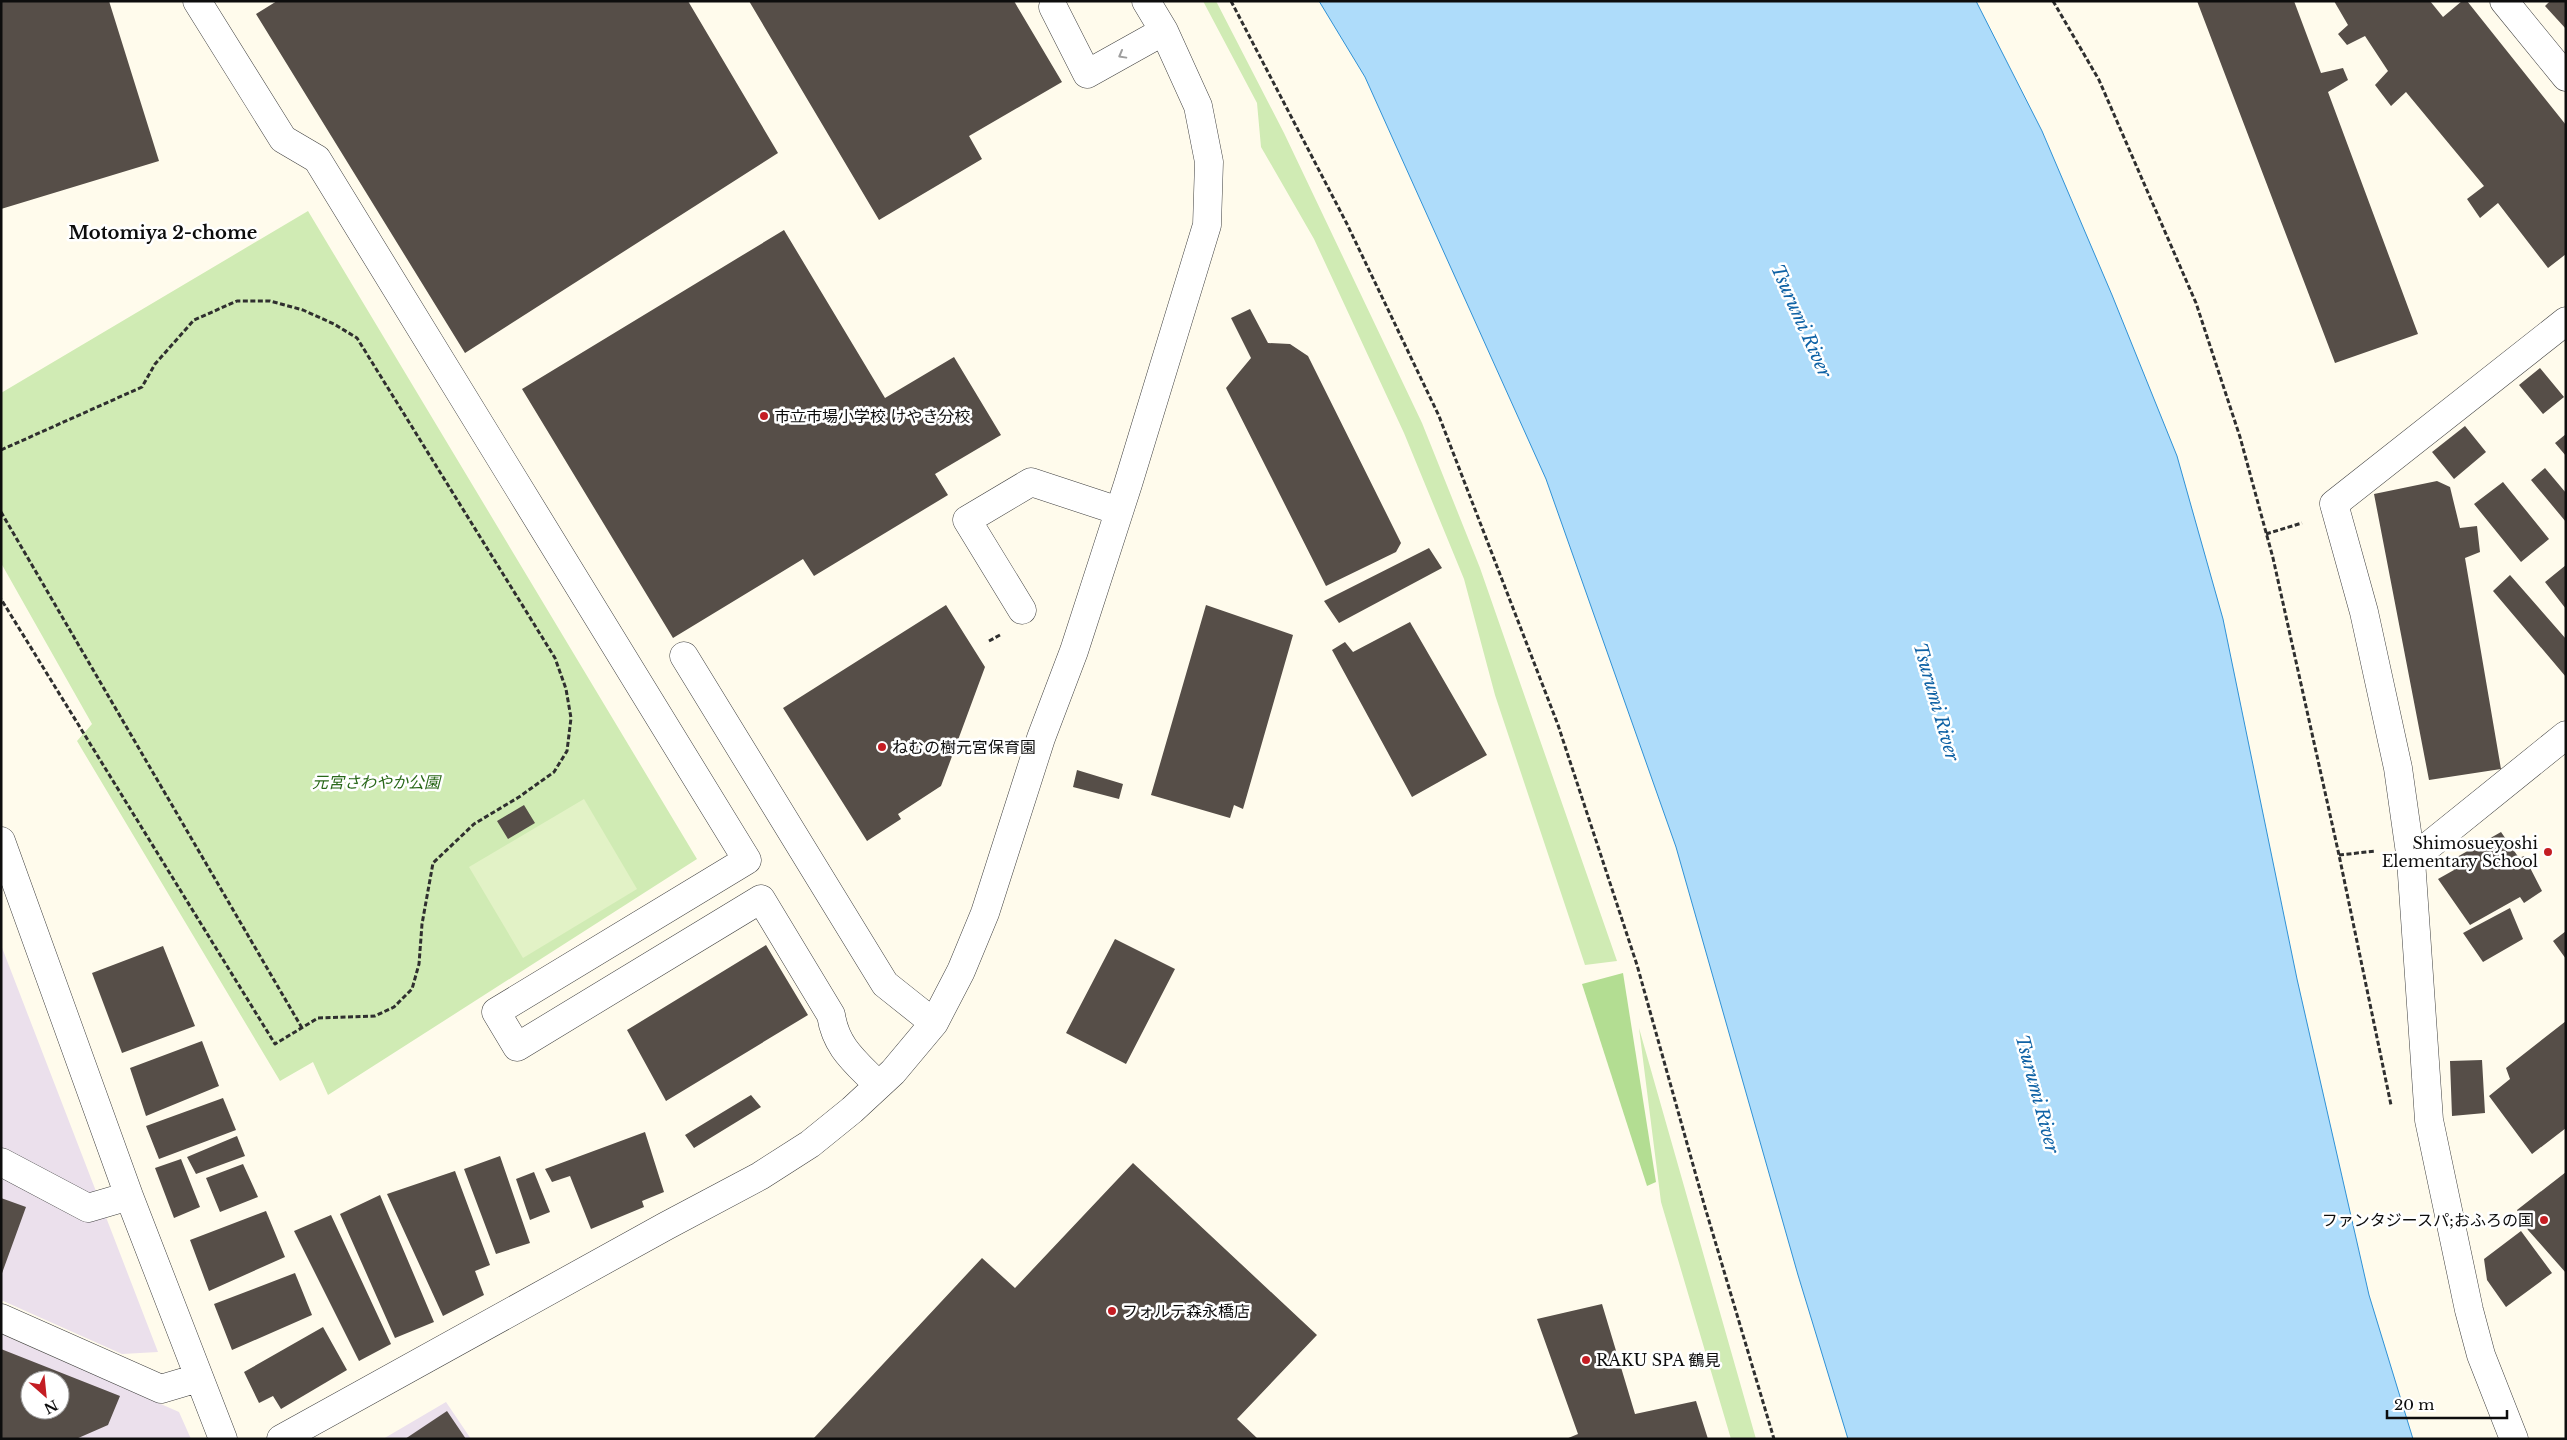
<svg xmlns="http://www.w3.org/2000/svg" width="2567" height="1440" viewBox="0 0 2567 1440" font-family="'Libre Baskerville','Noto Sans JP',serif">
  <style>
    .industrial { fill: #ebe0ec; fill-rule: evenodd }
    .green { fill: #d0ebb4 }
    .forest { fill: #b3dd92 }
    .pitch { fill: #e2f2c6 }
    .water { fill: #aedcfa; stroke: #3091d5 }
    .building { fill: #564e48; fill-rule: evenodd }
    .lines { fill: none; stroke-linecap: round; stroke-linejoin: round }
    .minor-casing { stroke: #404040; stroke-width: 29 }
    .path { stroke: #2f2f2f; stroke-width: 3; stroke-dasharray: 5 2.5; stroke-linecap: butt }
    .minor { stroke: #fff; stroke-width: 28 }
    .oneway { stroke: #9e9e9e }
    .poi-dot { fill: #c41d23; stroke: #fff; stroke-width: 2 }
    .labels { text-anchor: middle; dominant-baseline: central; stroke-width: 5; stroke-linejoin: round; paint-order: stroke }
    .poi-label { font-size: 16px; fill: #0d0d0d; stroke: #fff; text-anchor: start }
    .park-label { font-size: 16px; font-style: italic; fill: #296819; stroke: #fff }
    .neighbourhood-label { font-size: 18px; font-weight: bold; fill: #0d0d0d; stroke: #fff }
    .water-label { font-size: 18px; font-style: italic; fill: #0f62a5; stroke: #fff }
  </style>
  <rect width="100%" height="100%" fill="#fffbec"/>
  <path class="industrial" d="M1 945 158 1352 122 1354 1 1300Z
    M1 1334 179 1412 191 1439H1ZM30 1380H60V1410H30Z
    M446 1402 471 1439H383Z"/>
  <path class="green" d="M1203 1H1216L1284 133 1422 423 1480 568 1617 961 1585 965 1495 695 1464 579 1404 433 1314 239 1261 147 1257 103Z
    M308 211 697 859 328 1095 313 1062 280 1081 77 741 92 724 1 563V393Z
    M1639 1028 1756 1439H1731L1661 1202Z"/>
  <path class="forest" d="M1623 973 1656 1182 1647 1186 1582 984Z"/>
  <path class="pitch" d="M584 799 637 889 523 958 469 867Z"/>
  <path class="water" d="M1319 1H1976L2042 131 2112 295 2177 456 2223 619 2297 979 2369 1295 2413 1439H1848L1798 1275 1676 847 1546 479 1365 77Z"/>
  <path class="building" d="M1 1H109L159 161 1 209Z
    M277 1H688L778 153 465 353 256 14Z
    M749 1H1014L1062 82 969 136 982 159 879 220Z
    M2197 1H2294L2321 73 2343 68 2348 80 2328 92 2418 334 2335 363Z
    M2334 1H2430L2443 17 2462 1H2467L2566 125V254L2548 268 2498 203 2480 218 2467 199 2484 186 2406 92 2391 106 2375 85 2388 71 2365 36 2347 45 2338 34 2348 25Z
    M2550 1H2566V29L2545 6Z
    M784 230 885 398 954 357 1001 435 935 474 948 495 814 576 803 559 673 638 522 389Z
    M1250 309 1268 343 1290 344 1308 356 1401 543 1396 552 1326 586 1226 388 1251 358 1231 318Z
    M2540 368 2564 397 2543 414 2519 385Z
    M2465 426 2486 452 2454 479 2432 452Z
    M2566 434V456L2555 443Z
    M2545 468 2566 493V522L2531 480Z
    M2437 481 2450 487 2460 528 2477 526 2480 552 2465 558 2501 769 2429 780 2374 494Z
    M2503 482 2549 539 2521 562 2474 504Z
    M1429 548 1442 568 1339 623 1324 601Z
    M2566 565V609L2545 582Z
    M2510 575 2566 639V677L2493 591Z
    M946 605 985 667 941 786 898 814 901 819 867 841 783 708Z
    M1206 605 1293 635 1243 809 1234 805 1230 818 1151 795Z
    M1410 622 1487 755 1412 797 1332 650 1345 642 1353 652Z
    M1077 770 1123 784 1119 799 1073 787Z
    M524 805 535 823 508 839 497 821Z
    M2501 832 2519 858 2524 856 2542 891 2524 903 2520 897 2470 925 2438 879 2454 870 2450 861Z
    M2510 908 2523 939 2483 962 2463 933Z
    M2566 931V959L2553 941Z
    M1115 939 1175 969 1126 1064 1066 1033Z
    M766 945 808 1015 666 1101 627 1030Z
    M163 946 195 1026 122 1053 92 973Z
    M2566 1021V1128L2532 1154 2489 1096 2510 1079 2506 1068Z
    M202 1041 219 1086 146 1116 130 1068Z
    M2482 1060 2485 1113 2452 1116 2450 1061Z
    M751 1095 761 1107 694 1148 685 1135Z
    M223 1098 236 1130 159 1159 146 1126Z
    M645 1132 664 1192 642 1201 644 1207 591 1229 570 1176 552 1182 545 1169Z
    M237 1136 245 1156 196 1174 187 1157Z
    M500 1156 530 1243 496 1254 464 1169Z
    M181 1159 200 1207 174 1218 155 1168Z
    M1133 1163 1317 1335 1237 1419 1258 1439H813L982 1258 1015 1288Z
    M243 1164 258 1197 220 1212 206 1178Z
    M455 1171 490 1265 475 1271 484 1295 443 1316 387 1194Z
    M534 1172 550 1212 530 1220 516 1179Z
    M2566 1172V1273L2528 1230 2517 1210Z
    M380 1195 434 1322 395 1338 340 1214Z
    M1 1198 26 1207 1 1276Z
    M266 1211 285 1257 209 1291 190 1240Z
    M331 1215 391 1344 359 1361 294 1231Z
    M2521 1231 2552 1273 2506 1307 2487 1280 2484 1259Z
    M295 1273 312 1315 232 1350 214 1304Z
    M1602 1304 1635 1414 1696 1401 1708 1439H1566L1578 1434 1537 1319Z
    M323 1327 347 1370 281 1409 273 1396 259 1403 244 1372Z
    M1 1349 120 1396 108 1425 76 1439 1 1438ZM30 1380H60V1410H30Z
    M447 1411 466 1439H405Z"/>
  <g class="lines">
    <g class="minor-casing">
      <path id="minor" d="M197 1 283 139 317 159 747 860 496 1012 517 1047 761 899 831 1015C836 1048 856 1062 878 1085
        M2504 1 2566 77
        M1053 7 1087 74 1164 31
        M1022 610 967 520 1031 482 1119 511
        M684 656 885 984 934 1023
        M1 841 129 1196 223 1439
        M2411 860 2566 735
        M1 1162 88 1208 129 1196
        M1 1318 161 1389 198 1378
        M281 1439 666 1226 760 1176 810 1144 852 1110 893 1072 934 1023 961 971 985 913 1041 738 1074 651 1128 484 1207 225 1209 162 1198 106 1164 31 1146 1
        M2514 1439 2481 1355 2469 1310 2429 1120 2411 860 2398 768 2364 612 2334 504 2566 321"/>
    </g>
    <path class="path" d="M1231 1 1347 224 1439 416 1558 725 1637 965 1704 1204 1774 1439
      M2053 1 2099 80 2196 303 2240 437 2273 558 2339 855 2391 1105
      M1 450 142 387 155 364 194 320 237 301H270L303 310 334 324 357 338 555 658 566 689 571 718 567 751 554 772 519 797 474 824 433 863 422 924 419 964 412 989 394 1007 375 1016 318 1018 275 1044 1 599
      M1 512 302 1028
      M2266 534 2302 523
      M989 641 1000 635
      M2339 855 2376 851"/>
    <use href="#minor" class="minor"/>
  </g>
  <defs><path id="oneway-chevron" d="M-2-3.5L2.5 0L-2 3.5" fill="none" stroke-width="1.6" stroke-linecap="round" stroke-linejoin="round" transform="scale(1.25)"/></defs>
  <use class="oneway" href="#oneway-chevron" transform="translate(1122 55) rotate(151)"/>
  <g class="poi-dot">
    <circle cx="764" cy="416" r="5"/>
    <circle cx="882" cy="747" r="5"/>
    <circle cx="2548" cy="852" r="5"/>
    <circle cx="2544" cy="1220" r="5"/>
    <circle cx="1112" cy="1311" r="5"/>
    <circle cx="1586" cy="1360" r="5"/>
  </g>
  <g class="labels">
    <g class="poi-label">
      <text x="774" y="416">市立市場小学校 けやき分校</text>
      <text x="892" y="747">ねむの樹元宮保育園</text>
      <text x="2538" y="843" text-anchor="end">Shimosueyoshi<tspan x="2538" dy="18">Elementary School</tspan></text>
      <text x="2534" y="1220" text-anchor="end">ファンタジースパ;おふろの国</text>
      <text x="1122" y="1311">フォルテ森永橋店</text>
      <text x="1596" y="1360">RAKU SPA 鶴見</text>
    </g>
    <g class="park-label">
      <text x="376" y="782">元宮さわやか公園</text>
    </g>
    <g class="neighbourhood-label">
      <text x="163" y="233">Motomiya 2-chome</text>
    </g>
    <g class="water-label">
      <text transform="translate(1801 321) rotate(66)">Tsurumi River</text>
      <text transform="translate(1936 702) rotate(74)">Tsurumi River</text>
      <text transform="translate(2037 1094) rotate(75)">Tsurumi River</text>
    </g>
  </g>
  <rect width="2567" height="1440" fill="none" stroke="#0d0d0d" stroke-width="5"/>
  <g transform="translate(45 1395) rotate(153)"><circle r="24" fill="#ffffff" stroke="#9e9e9e"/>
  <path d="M0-4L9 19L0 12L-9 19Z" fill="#c41d23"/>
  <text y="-8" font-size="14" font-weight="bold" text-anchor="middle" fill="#0d0d0d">N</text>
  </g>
  <path d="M2387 1410v8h120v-8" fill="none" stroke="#0d0d0d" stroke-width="2.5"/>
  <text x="2394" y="1410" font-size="15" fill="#0d0d0d" stroke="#ffffff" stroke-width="4" paint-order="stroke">20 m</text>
</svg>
